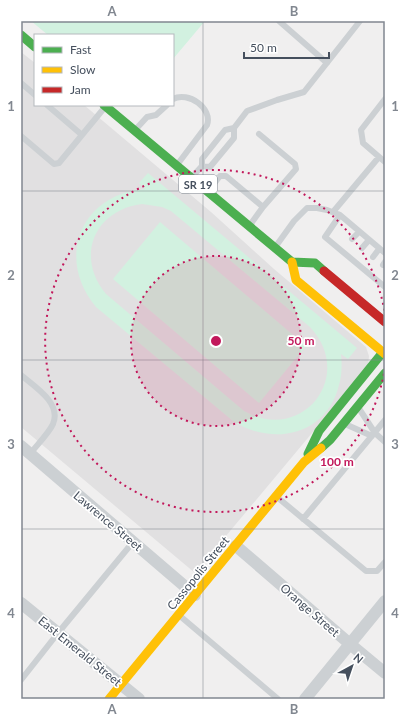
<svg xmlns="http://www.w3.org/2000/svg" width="406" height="720" viewBox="0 0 406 720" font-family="Lato,sans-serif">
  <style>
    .education { fill: #e1e0e1 }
    .green { fill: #d2f1e0; fill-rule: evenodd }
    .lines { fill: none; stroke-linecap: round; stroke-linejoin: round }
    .lane { stroke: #ccd0d3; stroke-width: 6 }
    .street { stroke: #ccd0d3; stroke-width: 12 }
    .fast { stroke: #4caf50; stroke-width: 9 }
    .slow { stroke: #ffc107; stroke-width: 9 }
    .jam { stroke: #c62828; stroke-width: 9 }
    .grid { fill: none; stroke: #818790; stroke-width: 1; stroke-opacity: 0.55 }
    .ring { fill: none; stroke: #c2185b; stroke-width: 2; stroke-dasharray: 2 4 }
    .labels { text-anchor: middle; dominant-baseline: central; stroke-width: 3.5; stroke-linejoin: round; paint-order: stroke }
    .shield { fill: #fff; stroke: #7d848e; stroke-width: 1 }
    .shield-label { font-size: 11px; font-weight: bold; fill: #454f5d }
    .street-label { font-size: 12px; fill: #454f5d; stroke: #fff }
    .centre { fill: #c2185b; stroke: #fff; stroke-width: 2 }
    .ring-label { font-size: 12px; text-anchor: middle; font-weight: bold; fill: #c2185b; stroke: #fff; stroke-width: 3.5; stroke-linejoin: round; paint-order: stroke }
    .neatline { fill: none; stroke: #818790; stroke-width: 1.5 }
    .grid-label { font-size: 13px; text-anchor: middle; font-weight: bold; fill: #818790 }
  </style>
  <rect width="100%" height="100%" fill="#f0efef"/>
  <path class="education" d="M21 52 35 63V105H84L211 212 274 269 366 347 369 356 368 366 195 573 21 427Z"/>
  <path class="green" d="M31 21H205L173 59V35H48Z
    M148 173 357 348 348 359 341 354C342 364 342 375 339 385 327 435 273 447 233 421L96 307C55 258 81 194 145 189L139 183ZM142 204 162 207 171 211 310 327C356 376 302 444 244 411L106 294C75 257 94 210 142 204Z
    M160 222 306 346 259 403 113 279Z"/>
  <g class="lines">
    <path class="lane" d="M279 21 327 63
      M21 83 35 95
      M173 99C188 91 213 108 207 125L177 165
      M385 99 361 130 363 143 385 162
      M47 105 82 135
      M234 128 247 111 277 100 304 92 360 21
      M136 129 147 117 156 115 167 105
      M21 136 54 164 59 163 105 107
      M192 177 202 166V159L225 130 234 128V138L210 167 202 166
      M209 190 220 176H226L263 207 296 169 295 164 259 134
      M333 212 379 157
      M340 215 325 237 385 287
      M250 225 263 207
      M352 239 359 232
      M276 246 294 221 307 208H317L327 210 340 215 385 253
      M362 248 369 240
      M373 257 379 249
      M383 265 385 262
      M21 375C34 386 62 403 53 424 49 433 36 446 30 454
      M358 407 375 433 385 442
      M345 424 372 436
      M277 497 366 571H377L385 562
      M303 519 385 420
      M180 616 278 699
      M21 680 58 633 133 542"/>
    <path class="street" d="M21 446 195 595
      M236 546 350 644 385 673
      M21 603 139 699
      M305 699 385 601"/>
    <path class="fast" d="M21 35 35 47
      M104 105 292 262 315 263 324 271
      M321 448 330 440 385 373
      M308 454 319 431 383 352"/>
    <path class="slow" d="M292 262 296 280 385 354
      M109 699 304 462 321 448"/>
    <path class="jam" d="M324 271 385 322"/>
  </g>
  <path class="grid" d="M203 21V699M21 191H385M21 360H385M21 529H385"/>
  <circle cx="216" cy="341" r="85" fill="#c2185b" fill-opacity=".12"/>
  <g class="ring">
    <circle cx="216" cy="341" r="85"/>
    <path d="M385 368A171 171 0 1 1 385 314"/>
  </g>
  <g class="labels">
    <rect class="shield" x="179" y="175" width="38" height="18" rx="3"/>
    <g class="shield-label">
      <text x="198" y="184">SR 19</text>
    </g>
    <g class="street-label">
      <text transform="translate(108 521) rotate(40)">Lawrence Street</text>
      <text transform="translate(198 573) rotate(-51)">Cassopolis Street</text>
      <text transform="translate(310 610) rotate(41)">Orange Street</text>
      <text transform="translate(80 651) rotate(39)">East Emerald Street</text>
    </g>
  </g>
  <circle cx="216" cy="341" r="6" class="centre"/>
  <g class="ring-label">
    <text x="301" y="345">50 m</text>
    <text x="337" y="466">100 m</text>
  </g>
  <rect width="406" height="720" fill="none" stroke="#ffffff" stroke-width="44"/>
  <rect x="34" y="34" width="140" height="72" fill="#ffffff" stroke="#b5b9be"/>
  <rect x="42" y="47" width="20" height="6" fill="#4caf50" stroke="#b5b9be"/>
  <text x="70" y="54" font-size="12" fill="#454f5d">Fast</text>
  <rect x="42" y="67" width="20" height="6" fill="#ffc107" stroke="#b5b9be"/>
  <text x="70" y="74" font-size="12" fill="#454f5d">Slow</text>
  <rect x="42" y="87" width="20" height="6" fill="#c62828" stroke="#b5b9be"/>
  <text x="70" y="94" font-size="12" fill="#454f5d">Jam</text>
  <g transform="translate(352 666) rotate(40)" stroke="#ffffff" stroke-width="3" paint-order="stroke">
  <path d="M0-3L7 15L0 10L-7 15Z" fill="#454f5d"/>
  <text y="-6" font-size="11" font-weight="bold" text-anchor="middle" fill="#454f5d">N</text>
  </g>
  <path d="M244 52v6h85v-6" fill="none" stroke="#454f5d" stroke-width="2"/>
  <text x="250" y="52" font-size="12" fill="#454f5d" stroke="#ffffff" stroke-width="3" paint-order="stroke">50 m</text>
  <rect x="22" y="22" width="362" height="676" class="neatline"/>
  <g class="grid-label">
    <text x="112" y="16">A</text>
    <text x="294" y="16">B</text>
    <text x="11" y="111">1</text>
    <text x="395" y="111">1</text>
    <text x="11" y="280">2</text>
    <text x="395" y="280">2</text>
    <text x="11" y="449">3</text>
    <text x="395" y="449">3</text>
    <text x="11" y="618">4</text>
    <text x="395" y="618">4</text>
    <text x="112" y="714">A</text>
    <text x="294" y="714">B</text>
  </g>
</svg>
